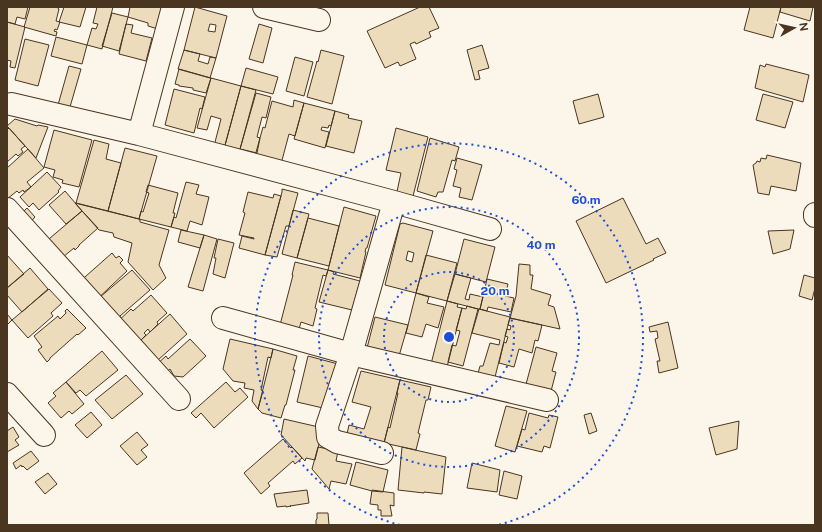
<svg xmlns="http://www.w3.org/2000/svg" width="822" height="532" viewBox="0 0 822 532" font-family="'Public Sans',sans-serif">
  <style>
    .building { fill: #ecdcbc; stroke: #4a3520; fill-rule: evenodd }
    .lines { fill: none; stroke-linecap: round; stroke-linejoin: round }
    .minor-casing { stroke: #4a3520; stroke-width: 24 }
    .minor { stroke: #fbf6e9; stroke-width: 22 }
    .ring { fill: none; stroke: #1d4ed8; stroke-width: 2; stroke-dasharray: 2 4 }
    .centre { fill: #1d4ed8; stroke: #fbf6e9; stroke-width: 2 }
    .ring-label { font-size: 12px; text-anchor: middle; font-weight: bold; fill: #1d4ed8; stroke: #fbf6e9; stroke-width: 3; stroke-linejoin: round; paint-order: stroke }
  </style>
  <rect width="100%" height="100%" fill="#fbf6e9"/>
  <path class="building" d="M7 7H28L25 19 17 17 15 24 7 22Z
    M30 7H59L58 9H59L56 21 60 22 57 30 55 29 54 31 57 32 56 36 24 27Z
    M64 7H86L80 27 59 22Z
    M97 7H113L102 49 87 45 92 28 96 29 98 24 93 23Z
    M130 7H164L158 29 148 26V23L128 17Z
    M195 7 227 16 216 58 184 50ZM210 24 216 25 215 32 208 31Z
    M420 7H429L439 28 429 32 431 37 416 44 415 42 410 44 416 59 400 66 398 62 385 68 367 31Z
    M750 7H781L773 38 744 30Z
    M781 7H813L810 21 780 12Z
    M112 13 128 17 119 51 102 46Z
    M7 22 25 27 15 68 10 67 11 61 7 60Z
    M126 24 133 25 131 33 152 38 146 61 119 54Z
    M259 24 272 28 263 63 249 59Z
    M56 37 87 45 82 64 51 56Z
    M25 39 49 45 38 86 15 80Z
    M482 45 489 68 478 71 480 79 475 80 467 50Z
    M184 50 200 54 198 61 208 64 210 57 216 58 210 78 178 69Z
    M321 50 344 56 332 104 307 97 317 61 318 62Z
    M295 57 313 62 304 96 286 91Z
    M766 64 809 75 803 102 755 88 760 65 765 67Z
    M69 66 81 69 70 107 58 105Z
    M246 68 278 77 273 94 241 86Z
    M179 69 211 78 206 93 193 90V88L179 86V85L175 84Z
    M211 78 241 86 224 149 214 146 221 119 211 116 207 130 197 128Z
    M241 86 256 90 239 153 224 149Z
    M174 89 205 97 202 109 200 108 194 133 165 125Z
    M256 93 271 97 266 118 262 117 257 137 260 138 257 153 240 149Z
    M598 94 604 117 579 124 573 101Z
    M763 94 793 102 785 128 756 120Z
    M294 100 304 103 295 136 289 134 281 164 255 156 263 127 265 128 272 101 293 107Z
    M304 103 335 111 331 126 329 125 328 128 322 127 321 130 329 132 325 148 294 139Z
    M335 111 349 115 348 118 362 121 354 153 326 146Z
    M15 119 37 126 38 125 48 127 36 158 7 126Z
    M9 128 25 146 21 149 23 152 18 156 16 154 7 162V130Z
    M396 128 428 137 412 200 396 196 401 173 386 170Z
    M54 130 92 140 79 187 62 183 63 180 53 177 55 170 44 167Z
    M430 138 459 147 455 161 452 160 443 192H438L436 197 417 191Z
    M94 140 109 144 106 159 121 163 108 211 76 203Z
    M125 148 157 156 139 219 108 211Z
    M28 149 44 168 27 182 31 187 24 192 23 190 19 193 17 191 7 199V168Z
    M767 155 801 163 796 191 771 186 769 195 758 193 753 165 756 163 757 161 760 162 761 158 766 159Z
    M457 158 482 165 472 200 459 197 461 188 453 186 457 170 454 169Z
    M47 172 61 187 58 191 59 192 39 210 33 203 29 207 20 197Z
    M186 182 199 185 196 194 209 197 202 225 190 221 187 231 171 227 174 217 176 218Z
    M148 185 178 193 173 213H175L171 227 139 219 141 211 143 212 149 193 146 192Z
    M282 189 298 193 289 226H286L277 257 265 255 282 192Z
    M65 191 82 211 66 224 49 205Z
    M248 192 273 198 274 194 281 196 265 255 239 248 242 236 254 239V238L239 235 245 213 243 212Z
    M623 198 646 244 658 238 666 253 653 259 654 260 606 283 576 221Z
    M75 203 139 219 140 220V222L169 230 159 265 166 278 153 290 128 262 132 243 114 237 113 233 99 230Z
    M344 207 376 216 367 248H366L365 252H366L360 278 328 270Z
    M27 208 35 217 27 226 18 217Z
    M293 210 309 214 297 258 282 254Z
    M82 211 98 228 79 245V246L75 250 74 248 58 261 43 244Z
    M308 218 339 226 329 266 297 258Z
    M403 223 433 231 416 293 385 285 400 224ZM408 251 414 253 412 262 406 260Z
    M181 230 204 235 200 248 178 242Z
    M794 230 790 249 773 254 768 231Z
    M204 235 217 239 203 291 188 287Z
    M218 239 234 243 225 278 213 274 216 258H214Z
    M464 239 495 247 486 282 455 274Z
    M112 253 116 258 119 256 123 260 120 263 127 271 93 303 77 284Z
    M7 255 24 274 7 288Z
    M426 255 457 263 447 301 416 293Z
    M295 262 328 270 326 276 323 275 315 308 317 309 313 326 301 322 299 329 280 325 293 275H292Z
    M519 264 530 265V275H533L531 289 551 295 548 305 554 307 560 329 510 318 516 296Z
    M30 268 48 289 22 312 7 295V288Z
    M132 270 150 290 120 316 121 319 114 325 93 303Z
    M328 270 334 272 333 274 360 281 352 310 319 302Z
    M455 274 471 278 465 299 469 300 470 294 483 297 480 309H478L447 301Z
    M804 275 815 278V288L812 300 799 296Z
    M487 279 508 284 505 296 514 298 511 312 488 307 487 311 480 309Z
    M49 289 62 303 51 313 53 316 28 338 12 320Z
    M416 293 429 297 427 303 444 307 438 328 426 324 422 337 406 333Z
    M151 295 167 313 157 322 158 324 150 332 148 329 144 333 146 335 133 348 114 325 131 309 133 311Z
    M447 301 458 304 457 307 462 308 447 367 431 364Z
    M467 306 478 309 463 366 448 362 452 345 456 346 460 331 456 330 462 308 466 309Z
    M67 309 86 328 78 335 77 334 50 358V359L47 362 38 350 42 347 34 336 58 316 60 319 66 313 65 311Z
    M479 309 510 317 494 381 477 377 480 366H483L490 343 499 345 500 340 472 333Z
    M7 314 12 320 7 325Z
    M170 314 187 334 158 360 141 340Z
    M375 317 408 325 399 356 367 348Z
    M510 318 542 325 538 341 535 340 532 353 519 349 514 367 499 363 504 342 506 343 508 337 505 336 507 329 510 330 511 326 508 325Z
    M668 322 678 368 659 373 657 361H660L655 339 658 338 657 331 650 332 649 327Z
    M190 339 206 356 183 377 174 376 170 369 163 375 155 366 166 356 168 359Z
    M230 339 273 349 271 358 268 357 261 390 263 391 258 409 252 401 254 390 244 388 245 383 233 381 223 369Z
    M536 347 557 353 552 371 556 372 550 395 525 388Z
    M273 349 297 356 293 370H295L286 405H285L281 418 262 413 258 409Z
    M102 351 118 370 86 396 80 390 76 393 66 382Z
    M308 356 338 364 323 408 297 402Z
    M361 371 400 380 384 443 347 434 349 425 364 429 371 407 352 402Z
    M126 375 143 394 112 419 95 400Z
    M400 380 431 387 428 400H426L418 433 420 434 416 450 384 443 388 427 390 428 398 393H397Z
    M66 382 84 404 72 414 69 411 61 418 48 403 56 396 53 393Z
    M226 382 235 392 240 388 248 397 214 428 201 413 196 418 191 413Z
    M506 406 527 411 515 452 495 446Z
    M91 412 102 425 87 438 75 425Z
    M529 413 548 418 549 415 558 417 550 448 544 446 542 452 517 446 522 429 525 430Z
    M591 413 597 431 589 434 584 415Z
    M284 419 323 428 315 460 306 458 305 461 281 435Z
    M739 421 737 449 716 455 709 428Z
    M13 427 19 437 15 440 19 445 7 452V431Z
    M137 432 148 445 141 450 147 457 137 465 120 446Z
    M283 439 291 448 292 447 302 458 295 464 293 461 268 483 270 486 261 494 244 473Z
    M318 447 338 451 336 461 352 464 346 484 331 481 329 489 312 469Z
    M402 447 446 457 442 494 424 492V493L398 490Z
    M31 451 39 461 27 470 23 466 22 467 21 465 16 469 13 463Z
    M356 462 388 470 383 492 372 491 350 485Z
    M472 463 500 470 497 492 467 488Z
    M504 471 522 476 517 499 499 495Z
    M48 473 57 484 45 494 35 482Z
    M307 490 309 503 290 506H291L286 507V506L277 507 274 494Z
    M372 490 394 493V506L390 505 392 516H381V510H378V505L370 504Z
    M317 513H328L329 525H316V520L317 519Z"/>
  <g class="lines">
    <g class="minor-casing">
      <path id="minor" d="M264 7 319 20
        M11 104 139 134 394 202 490 229
        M139 134 173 7
        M7 209 179 399
        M815 216V214
        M223 318 351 354 547 400
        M7 394 44 435
        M382 453 337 442 328 437 327 426 351 354 394 202"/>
    </g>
    <use href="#minor" class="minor"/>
  </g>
  <g class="ring">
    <circle cx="449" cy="337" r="65"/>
    <circle cx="449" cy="337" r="130"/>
    <path d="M400 525A194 194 0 1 1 498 525"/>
  </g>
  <circle cx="449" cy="337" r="6" class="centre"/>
  <g class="ring-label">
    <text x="586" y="204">60 m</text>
    <text x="541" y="249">40 m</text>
    <text x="495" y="295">20 m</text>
  </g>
  <rect width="822" height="532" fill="none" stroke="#4a3520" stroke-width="16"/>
  <g transform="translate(794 28) rotate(82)" stroke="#fbf6e9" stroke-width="3" paint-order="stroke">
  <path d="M0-3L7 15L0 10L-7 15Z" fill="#4a3520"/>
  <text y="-6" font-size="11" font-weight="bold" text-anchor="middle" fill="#4a3520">N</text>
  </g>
</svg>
